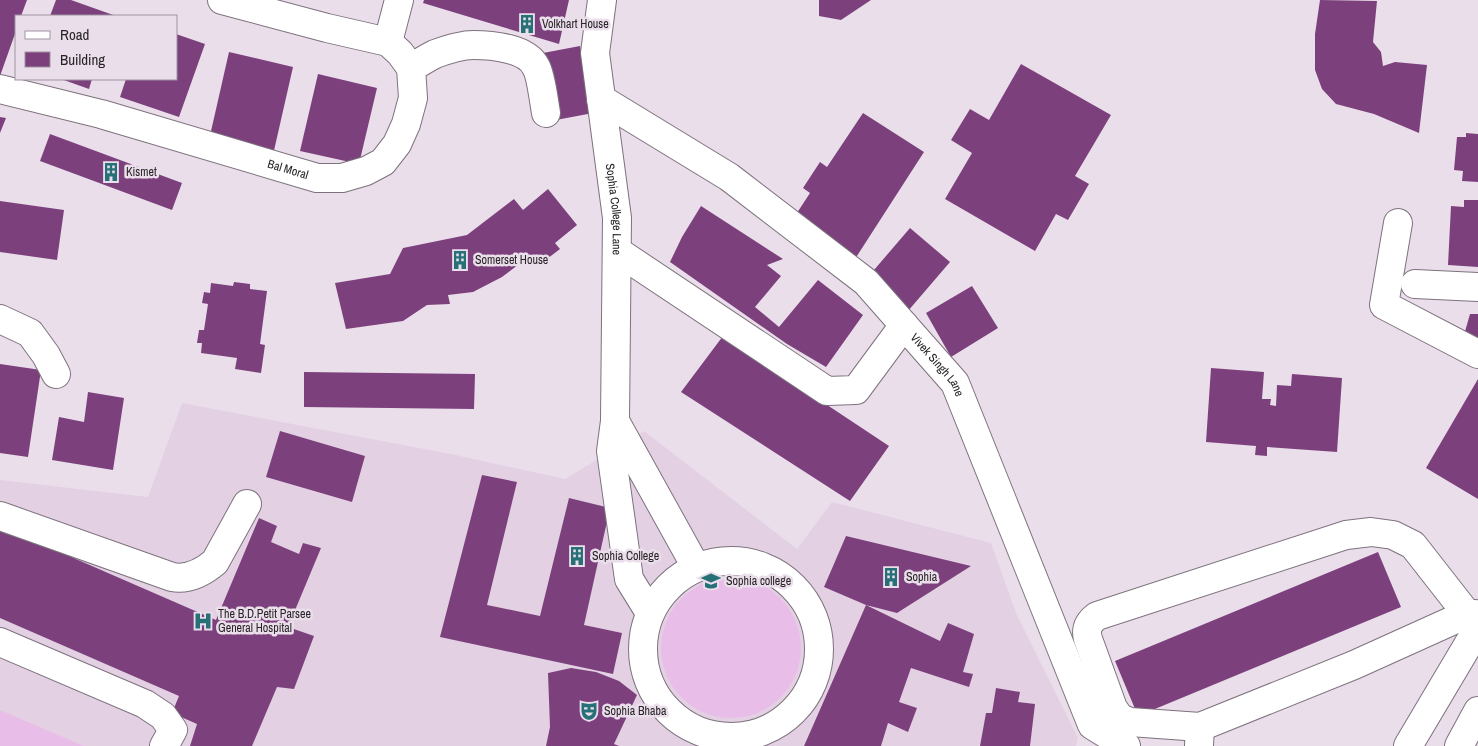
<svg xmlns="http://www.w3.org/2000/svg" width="1478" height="746" viewBox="0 0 1478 746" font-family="'Archivo Narrow',sans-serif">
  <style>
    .built { fill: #e3d1e3 }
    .green { fill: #e8bee8 }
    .building { fill: #7c417d }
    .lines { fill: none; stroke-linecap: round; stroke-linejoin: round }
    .minor-casing { stroke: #7d727d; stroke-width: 30 }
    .major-casing { stroke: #7d727d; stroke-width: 30 }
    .minor { stroke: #fff; stroke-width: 28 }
    .major { stroke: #fff; stroke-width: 28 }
    .labels { text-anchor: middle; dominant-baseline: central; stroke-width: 5; stroke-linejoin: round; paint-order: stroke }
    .poi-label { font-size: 12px; fill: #282428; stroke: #ebdeeb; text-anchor: start }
    .street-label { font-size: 12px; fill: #282428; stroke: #ebdeeb }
  </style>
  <rect width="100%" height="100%" fill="#ebdeeb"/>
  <path class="built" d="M182 403 451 454 565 479 644 431 797 549 832 502 991 543 1016 613 1078 738 1076 746H0V480L148 497Z"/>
  <path class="green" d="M661 648a70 70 0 1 1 140 0a70 70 0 1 1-140 0Z
    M0 710 84 746H0Z"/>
  <path class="building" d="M0 0H27L21 16H16V31L0 76Z
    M56 0H71L116 16H50Z
    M424 0H569L559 44 423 3Z
    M819 0H871L841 20 819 16Z
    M1320 0 1377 1 1373 42 1381 52 1383 66 1395 62 1427 65 1419 133 1374 114 1336 104 1322 89 1315 70V34Z
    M176 34 205 44 179 117 120 97 126 79H176Z
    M580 46 593 113 556 120 543 53Z
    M229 52 293 67 273 155 209 140Z
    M1021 64 1111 115 1075 176 1089 184 1068 220 1056 214 1035 251 945 199 972 153 951 140 970 109 989 120Z
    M318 74 377 88 359 164 300 151Z
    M61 79H92L89 89Z
    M863 113 924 152 855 259 793 219 810 193 803 188 820 162 827 167Z
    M0 117 6 118 0 133Z
    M1466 133 1478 134V182L1462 181 1463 171 1454 170 1457 137H1466Z
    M50 134 182 183 172 210 40 161Z
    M548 189 577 225 555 243 560 249 539 265 531 255 502 277 473 292 448 295 450 304 427 305 403 321 346 329 335 283 390 274 403 248 467 235 514 199 523 210Z
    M1464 200H1478V267L1448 265 1451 206 1464 207Z
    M0 201 64 210 57 260 0 252Z
    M701 206 783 259 767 265 781 276 755 307 779 327 818 280 863 315 826 367 787 344 670 262 682 237Z
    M910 228 950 262 908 311 868 277Z
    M234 282 250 284V289L267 291 260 344 265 345 261 373 235 369 237 358 201 353 202 343H197L199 330H204L208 304 202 303 204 292 210 293 211 283 233 286Z
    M972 286 998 328 951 357 926 313Z
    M1470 314H1478V342L1464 335Z
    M723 336 889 446 850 501 681 392Z
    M0 364 41 370 28 457 0 453Z
    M1211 368 1264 372 1262 399H1271L1270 405 1276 406 1277 385 1291 386 1292 374 1342 378 1337 452 1267 447V456L1255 455 1256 446 1206 442Z
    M304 372 475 374 474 409 304 407Z
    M1478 379V499L1426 468Z
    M88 392 124 398 113 470 52 460 59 417 84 422Z
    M280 431 365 456 352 502 266 477Z
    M482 475 517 482 487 605 540 616 569 498 610 508 584 625 622 633 613 674 440 637Z
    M259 518 277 526 271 542 299 554 303 543 321 548 288 627 314 636 294 689 277 687 252 746H190L197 724 172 713 179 696 0 618V526L216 620Z
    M846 536 971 566 897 613 866 605 824 587Z
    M1378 552 1401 607 1138 716 1115 661Z
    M866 605 940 641 948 623 974 634 963 672 973 674 969 687 911 668 899 702 917 708 908 732 888 723 881 746H804Z
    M571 668 596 672 619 681 637 695 614 744 619 746H546L550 727 548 673Z
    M996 688 1020 692 1018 702 1035 704 1030 746H980L986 713H992Z"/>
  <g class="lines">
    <g class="minor-casing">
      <g id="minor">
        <path id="s1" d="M602 0 595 53 617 218 615 421 611 451 629 579 650 613"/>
        <path d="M388 42 399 0"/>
        <path d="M411 68C419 63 427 58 435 54 446 50 461 45 473 45 492 45 527 48 536 67 541 75 544 102 546 113"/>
        <path id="s2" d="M0 89 101 114 317 178H342L366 171 383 162 397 144 406 124 413 98 411 68 400 53 388 42 327 28 222 0"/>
        <path id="s3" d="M601 99 729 177 866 282 955 383 1092 725 1126 746"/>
        <path d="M1398 223 1384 305 1478 354"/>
        <path d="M617 251 827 391 856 390 904 325"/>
        <path d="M1415 284 1478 287"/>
        <path d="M0 319 30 333 46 355 56 374"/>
        <path d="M615 421 696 567"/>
        <path d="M0 516 172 577C188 580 202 573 215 562L247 504"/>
        <circle cx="731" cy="649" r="88"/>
        <path d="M0 642 145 704 163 716 173 730 164 746"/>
        <path d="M1200 727 1130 722 1120 718 1113 708 1088 639C1085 628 1089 622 1097 616L1346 535 1371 532 1393 535 1413 545 1467 614"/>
        <path d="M1199 745 1200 727 1354 665 1467 614H1475L1478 615"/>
      </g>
    </g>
    <g class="major-casing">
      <path id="major" d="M1408 746 1478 628
        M1459 746 1478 711"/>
    </g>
    <use href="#minor" class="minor"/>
    <use href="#major" class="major"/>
  </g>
  <defs>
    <g id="building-bare" transform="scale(1.5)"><path d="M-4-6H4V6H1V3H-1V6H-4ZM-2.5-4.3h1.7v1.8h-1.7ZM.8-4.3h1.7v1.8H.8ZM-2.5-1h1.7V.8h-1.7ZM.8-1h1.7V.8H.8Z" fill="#267078" stroke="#ebdeeb" stroke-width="2.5" paint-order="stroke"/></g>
    <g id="school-bare" transform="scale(1.5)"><path d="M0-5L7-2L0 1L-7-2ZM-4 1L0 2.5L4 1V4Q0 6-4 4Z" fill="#267078" stroke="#ebdeeb" stroke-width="2.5" paint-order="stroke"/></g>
    <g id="hospital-bare" transform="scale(1.5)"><path d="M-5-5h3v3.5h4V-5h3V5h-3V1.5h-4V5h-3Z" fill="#267078" stroke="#ebdeeb" stroke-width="2.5" paint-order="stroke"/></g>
    <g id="theatre-bare" transform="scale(1.5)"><path d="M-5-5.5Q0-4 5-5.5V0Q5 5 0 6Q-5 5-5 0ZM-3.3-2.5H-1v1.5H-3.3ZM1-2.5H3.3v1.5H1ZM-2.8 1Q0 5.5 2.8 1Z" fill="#267078" stroke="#ebdeeb" stroke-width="2.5" paint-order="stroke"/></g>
  </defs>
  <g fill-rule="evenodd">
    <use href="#building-bare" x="527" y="24"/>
    <use href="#building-bare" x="111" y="172"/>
    <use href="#building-bare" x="460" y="260"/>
    <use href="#building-bare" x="577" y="556"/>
    <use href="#building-bare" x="891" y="577"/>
    <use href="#school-bare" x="711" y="581"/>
    <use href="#hospital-bare" x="203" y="621"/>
    <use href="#theatre-bare" x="589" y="711"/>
  </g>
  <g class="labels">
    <g class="poi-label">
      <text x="542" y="24">Volkhart House</text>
      <text x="126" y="172">Kismet</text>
      <text x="475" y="260">Somerset House</text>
      <text x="592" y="556">Sophia College</text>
      <text x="906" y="577">Sophia</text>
      <text x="726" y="581">Sophia college</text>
      <text x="218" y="614">The B.D.Petit Parsee<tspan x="218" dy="14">General Hospital</tspan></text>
      <text x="604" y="711">Sophia Bhaba</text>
    </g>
    <g class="street-label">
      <text stroke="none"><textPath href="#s2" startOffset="299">Bal Moral</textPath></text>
      <text stroke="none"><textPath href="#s1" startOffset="211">Sophia College Lane</textPath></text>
      <text stroke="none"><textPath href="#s3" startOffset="432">Vivek Singh Lane</textPath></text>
    </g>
  </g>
  <rect x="15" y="15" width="162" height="65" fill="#ebdeeb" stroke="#9d949d"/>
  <rect x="25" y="31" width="25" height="8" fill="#ffffff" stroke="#9d949d"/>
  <text x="60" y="40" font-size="15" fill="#282428">Road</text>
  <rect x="25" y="52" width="25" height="15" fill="#7c417d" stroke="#9d949d"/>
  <text x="60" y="65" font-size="15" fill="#282428">Building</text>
</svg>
